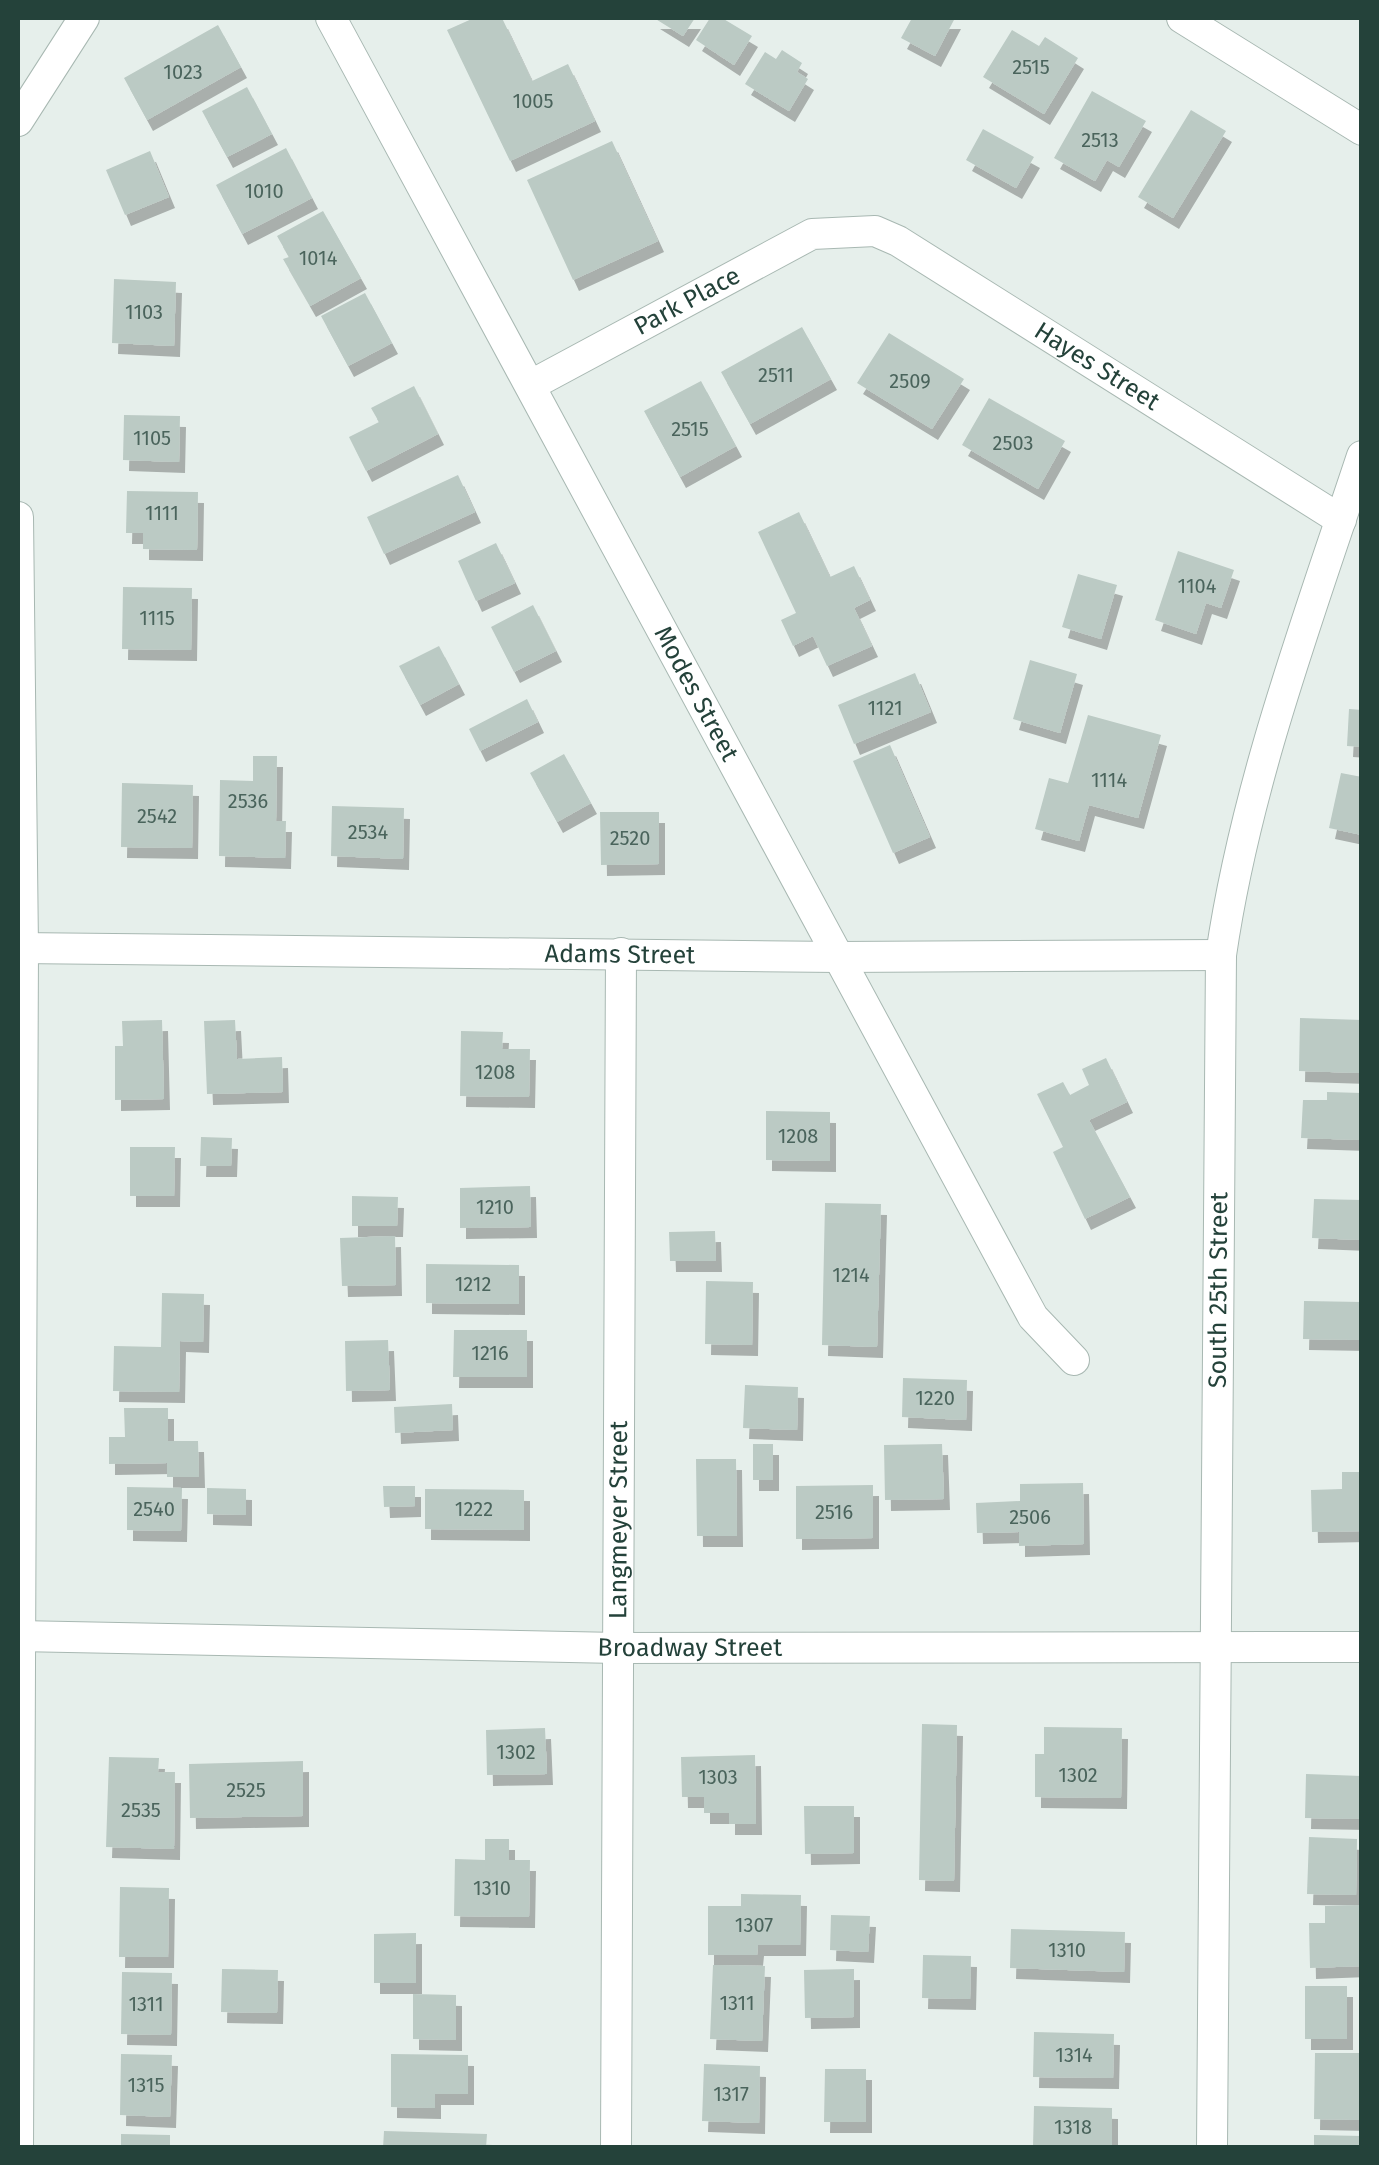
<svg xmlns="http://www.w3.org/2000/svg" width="1379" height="2165" viewBox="0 0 1379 2165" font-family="'Fira Sans',sans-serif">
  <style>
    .building { fill: #bbcac4; filter: url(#shadow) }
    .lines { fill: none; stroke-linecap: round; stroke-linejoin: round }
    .minor-casing { stroke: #a8b8b2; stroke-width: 32 }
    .tertiary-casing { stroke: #a8b8b2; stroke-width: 32 }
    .minor { stroke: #fff; stroke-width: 30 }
    .tertiary { stroke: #fff; stroke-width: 30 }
    .labels { text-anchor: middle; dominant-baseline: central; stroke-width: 8; stroke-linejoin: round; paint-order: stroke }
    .number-label { font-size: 20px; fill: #4a645c }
    .street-label { font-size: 25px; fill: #24423a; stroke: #f7fbf9 }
  </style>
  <defs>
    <filter id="shadow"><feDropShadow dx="6" dy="11" stdDeviation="0" flood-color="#0004"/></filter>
  </defs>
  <rect width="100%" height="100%" fill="#e6efeb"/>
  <path class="building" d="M474 18H502L532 81 568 64 595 121 510 161 447 30Z
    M654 18H695L683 36Z
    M710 18H722L752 36 734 65 696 40Z
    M912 18H955L935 56 901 38Z
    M218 25 241 67 147 120 124 78Z
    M1012 30 1039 46 1045 37 1078 58 1044 114 983 77Z
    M782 50 802 63 797 72 808 79 789 111 745 84 765 52 776 59Z
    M247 87 272 134 227 157 202 111Z
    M1092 91 1146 121 1119 167 1107 160 1095 181 1054 158Z
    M1191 110 1226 131 1173 218 1138 197Z
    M983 129 1034 157 1016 188 966 160Z
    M612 141 658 241 573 280 527 180Z
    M286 148 312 198 242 234 216 185Z
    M150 151 169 197 125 215 106 170Z
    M323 211 361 278 310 306 283 259 289 257 277 236Z
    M114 279 176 282 174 346 112 343Z
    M365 293 392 343 348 366 321 316Z
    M802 327 831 379 750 424 721 372Z
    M889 333 964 379 932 429 857 383Z
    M701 381 736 446 680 477 644 411Z
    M414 386 438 434 366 471 349 437 379 422 371 408Z
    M989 398 1065 441 1038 489 962 445Z
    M124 415 180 416 179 462 123 460Z
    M458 475 475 512 384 554 367 517Z
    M127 491 198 492 197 550 143 549V533H126Z
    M799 512 830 577 854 566 870 600 854 608 872 646 827 666 813 636 793 646 781 620 796 613 758 532Z
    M496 543 515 583 476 601 458 561Z
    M1178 551 1234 570 1221 608 1206 603 1196 634 1155 620Z
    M1078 574 1117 585 1101 639 1062 627Z
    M123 587 192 588 191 650 122 649Z
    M533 605 556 651 514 672 491 627Z
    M439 646 459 684 420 705 399 666Z
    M1030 660 1077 674 1060 733 1013 719Z
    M915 673 931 712 854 744 838 705Z
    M527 699 538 722 480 751 469 729Z
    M1349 709 1362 710V747L1347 746Z
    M1088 715 1161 735 1138 818 1089 805 1079 841 1035 829 1049 778 1068 783Z
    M890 745 930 837 893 853 853 761Z
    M564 754 591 803 557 822 530 773Z
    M253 756H277L276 821H286L285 858 219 856 220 780 253 781Z
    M1341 773 1362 777V835L1329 828Z
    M122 783 193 785 192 848 121 847Z
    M332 806 404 808 403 859 331 856Z
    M600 812H659V864L601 865Z
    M1300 1018 1362 1020V1073L1299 1071Z
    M162 1020 164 1099 115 1100V1046H123L122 1021Z
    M235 1020 237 1059 282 1057 283 1092 207 1094 204 1021Z
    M461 1031 503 1032 502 1049H530L529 1097 460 1096Z
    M1106 1058 1127 1102 1089 1120 1130 1197 1085 1219 1053 1152 1063 1147 1037 1094 1063 1082 1070 1095 1089 1085 1082 1069Z
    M1327 1092 1362 1093 1361 1140 1301 1138 1303 1100H1327Z
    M766 1111 830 1112V1161L766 1160Z
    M201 1137 232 1138 231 1166H200Z
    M130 1147H175L174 1196H130Z
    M530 1186 531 1227 460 1228V1188Z
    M352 1196 398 1197 397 1226H352Z
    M1314 1199 1362 1200V1240L1312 1238Z
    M825 1203 881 1204 877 1347 822 1345Z
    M715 1231 716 1261H670L669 1232Z
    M395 1236 396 1285 342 1286 340 1238Z
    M426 1264 519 1265V1304L426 1303Z
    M706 1281 753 1282 752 1345 705 1344Z
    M162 1293 204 1294 203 1342 180 1341 179 1392 113 1391 114 1346 161 1347Z
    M1304 1301 1362 1302V1340L1303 1339Z
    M454 1330H527V1377H453Z
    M388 1340 390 1390 346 1391 345 1341Z
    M903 1378 967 1380 966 1420 902 1417Z
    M745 1385 798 1387 797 1430 743 1428Z
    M452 1404 453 1430 395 1433 394 1407Z
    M124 1408H168V1441H198L199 1477H167V1463L109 1464V1437H125Z
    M753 1444H773V1480H753Z
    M942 1444 944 1499 885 1500 884 1445Z
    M696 1459H736L737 1536H697Z
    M1342 1472H1362V1531L1312 1532 1311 1490 1342 1489Z
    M1083 1483 1084 1544 1019 1546V1532L977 1533 976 1503 1020 1501V1484Z
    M873 1485V1538L796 1539V1486Z
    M383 1486H415V1506L384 1507Z
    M127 1487 182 1488 181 1531 127 1530Z
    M207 1488 246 1489V1515L207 1514Z
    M425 1489 524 1490V1530L425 1529Z
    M922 1724 957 1725 954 1881 919 1880Z
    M1044 1727 1122 1728 1121 1798 1035 1797V1754H1044Z
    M545 1728 547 1774 487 1775 486 1730Z
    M755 1755 756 1824H729V1813H704V1797H682L681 1757Z
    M109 1757 159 1758 158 1772H175L174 1849 106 1847Z
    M303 1761V1816L190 1818 189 1764Z
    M1306 1774 1362 1776V1819L1305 1818Z
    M804 1806H854V1853L805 1854Z
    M1309 1837 1357 1839 1356 1895 1307 1894Z
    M485 1839H509V1860H530L529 1917 454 1916 455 1859 485 1860Z
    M120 1887 169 1888 168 1957H119Z
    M741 1894 801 1895 800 1945H758L757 1955H708V1906H741Z
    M1362 1905V1966L1310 1968 1309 1923H1325V1906Z
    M831 1915 870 1916 868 1952 830 1950Z
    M1011 1929 1125 1932 1124 1972 1010 1968Z
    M416 1933V1983H374V1934Z
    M923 1955 971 1956 970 1999 922 1998Z
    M713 1965 765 1966 762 2041 710 2039Z
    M222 1969 278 1970 277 2013 221 2012Z
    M854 1969V2017L805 2018 804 1970Z
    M122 1972 172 1973 171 2035 121 2034Z
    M1305 1986H1347V2039H1305Z
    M413 1994 456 1995V2040L413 2039Z
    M1034 2032 1114 2034 1113 2078 1033 2077Z
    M1315 2053H1362V2120L1314 2119Z
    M121 2054 172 2055 170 2117 120 2115Z
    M391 2054 468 2055V2094H435V2108L391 2107Z
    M704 2064 760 2066 759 2123 702 2121Z
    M825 2069H866V2122H824Z
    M1034 2106 1112 2108V2148L1033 2147Z
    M384 2131 487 2134 486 2148H383Z
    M121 2134 170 2135V2148H121Z
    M1314 2135 1362 2136V2148H1314Z"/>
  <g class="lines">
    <g class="minor-casing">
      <g id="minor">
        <path id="s1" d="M331 18 1033 1317 1074 1360"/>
        <path d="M1182 18 1362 130"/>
        <path id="s2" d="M533 384 812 234 875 231 898 241 1341 520"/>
        <path d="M18 517 23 948 18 2148"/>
        <path id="s3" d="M18 948 839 957 1221 955"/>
        <path id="s4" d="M18 1636 618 1648 1362 1647"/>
        <path id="s5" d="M616 2148 621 953"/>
        <path id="s6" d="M1212 2148 1221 955C1246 784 1308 619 1362 456"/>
      </g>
    </g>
    <g class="tertiary-casing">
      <path id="tertiary" d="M18 121 84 18"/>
    </g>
    <use href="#minor" class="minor"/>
    <use href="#tertiary" class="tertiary"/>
  </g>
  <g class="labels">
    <g class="number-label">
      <text x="1031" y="67">2515</text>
      <text x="183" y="72">1023</text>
      <text x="533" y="101">1005</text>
      <text x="1100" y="140">2513</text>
      <text x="264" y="191">1010</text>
      <text x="318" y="258">1014</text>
      <text x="144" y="312">1103</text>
      <text x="776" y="375">2511</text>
      <text x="910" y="381">2509</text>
      <text x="690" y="429">2515</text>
      <text x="152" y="438">1105</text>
      <text x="1013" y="443">2503</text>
      <text x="162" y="513">1111</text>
      <text x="1197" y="586">1104</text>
      <text x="157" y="618">1115</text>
      <text x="885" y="708">1121</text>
      <text x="1109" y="780">1114</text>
      <text x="248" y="801">2536</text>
      <text x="157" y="816">2542</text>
      <text x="368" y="832">2534</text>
      <text x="630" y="838">2520</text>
      <text x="495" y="1072">1208</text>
      <text x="798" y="1136">1208</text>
      <text x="495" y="1207">1210</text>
      <text x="851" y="1275">1214</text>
      <text x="473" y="1284">1212</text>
      <text x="490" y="1353">1216</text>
      <text x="935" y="1398">1220</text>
      <text x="154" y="1509">2540</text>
      <text x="474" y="1509">1222</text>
      <text x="834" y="1512">2516</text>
      <text x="1030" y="1517">2506</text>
      <text x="516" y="1752">1302</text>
      <text x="1078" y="1775">1302</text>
      <text x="718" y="1777">1303</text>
      <text x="246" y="1790">2525</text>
      <text x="141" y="1810">2535</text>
      <text x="492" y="1888">1310</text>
      <text x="754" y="1925">1307</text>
      <text x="1067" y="1950">1310</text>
      <text x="737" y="2003">1311</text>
      <text x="146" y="2004">1311</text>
      <text x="1074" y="2055">1314</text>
      <text x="146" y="2085">1315</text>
      <text x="731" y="2094">1317</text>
      <text x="1073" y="2127">1318</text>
    </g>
    <g class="street-label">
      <text stroke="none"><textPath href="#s2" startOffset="175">Park Place</textPath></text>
      <text stroke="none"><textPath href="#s2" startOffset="640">Hayes Street</textPath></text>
      <text stroke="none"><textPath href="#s1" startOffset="768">Modes Street</textPath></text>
      <text stroke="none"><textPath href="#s3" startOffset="602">Adams Street</textPath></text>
      <text stroke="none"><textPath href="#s6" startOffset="858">South 25th Street</textPath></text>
      <text stroke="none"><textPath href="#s5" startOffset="628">Langmeyer Street</textPath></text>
      <text stroke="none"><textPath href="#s4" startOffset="672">Broadway Street</textPath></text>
    </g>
  </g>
  <rect width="1379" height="2165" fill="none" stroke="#24423a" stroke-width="40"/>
</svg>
